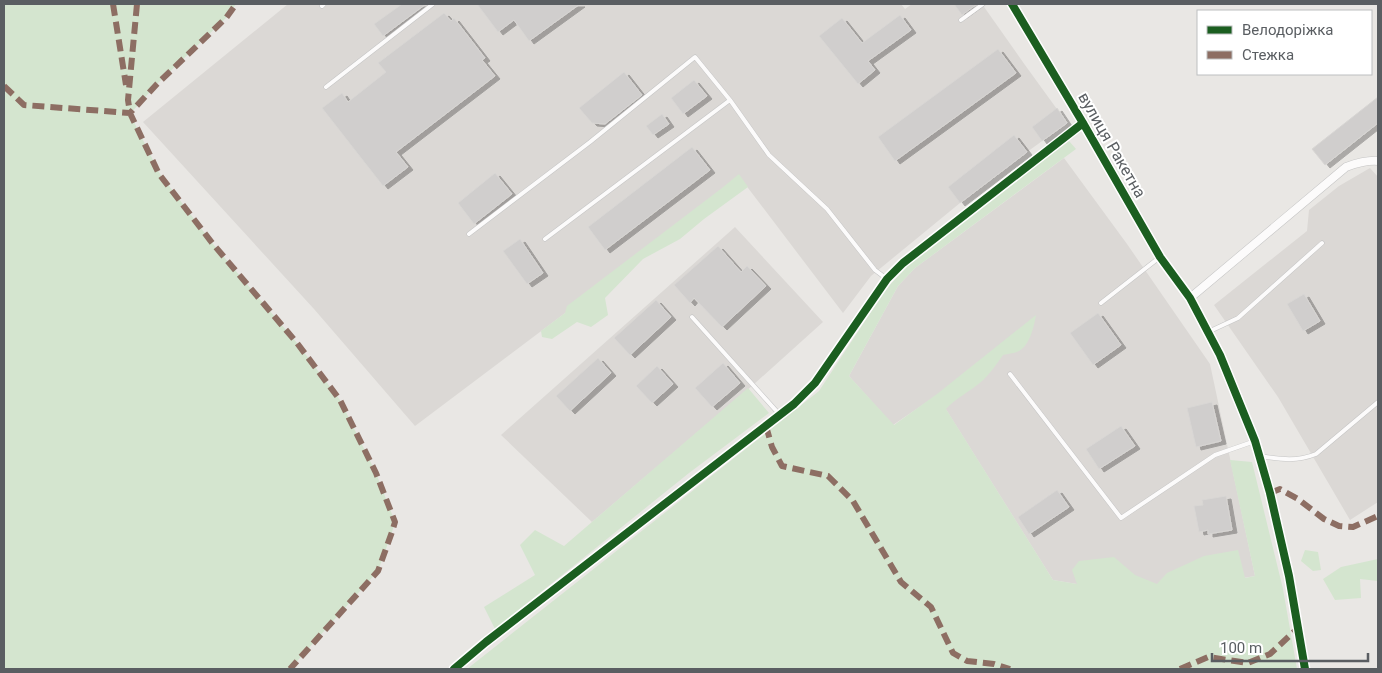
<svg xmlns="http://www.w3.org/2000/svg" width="1382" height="673" viewBox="0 0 1382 673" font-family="Roboto,sans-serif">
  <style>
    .industrial { fill: #dbd8d5 }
    .green { fill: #d4e5cf }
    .building { fill: #d0cecd; stroke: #d8d6d4; filter: url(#shadow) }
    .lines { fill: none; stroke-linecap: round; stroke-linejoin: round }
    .lane-casing { stroke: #c5c5c5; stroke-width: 5 }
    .street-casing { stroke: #c5c5c5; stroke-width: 9 }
    .lane { stroke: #fcfbfb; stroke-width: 4 }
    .street { stroke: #fcfbfb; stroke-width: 8 }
    .quiet { stroke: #8d6e63; stroke-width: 6; stroke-dasharray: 12 6; stroke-linecap: butt }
    .cycleway-casing { stroke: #fff; stroke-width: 11 }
    .cycleway { stroke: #1b5e20; stroke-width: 8 }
    .labels { text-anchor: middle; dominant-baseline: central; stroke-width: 4; stroke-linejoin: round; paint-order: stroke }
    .street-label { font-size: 16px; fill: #5a5e62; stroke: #fff }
  </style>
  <defs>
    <filter id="shadow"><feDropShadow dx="5" dy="3" stdDeviation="0" flood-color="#0004"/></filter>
  </defs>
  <rect width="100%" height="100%" fill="#e9e7e4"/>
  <path class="industrial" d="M288 4H901L905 9 912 4H982L1025 65 1067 123 1027 152 960 203 871 276 843 313 742 180 415 426 314 309 143 122Z
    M1064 158 1127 244 1210 364 1255 576 1143 595 1053 580 937 395 893 425 849 376 898 286 915 268Z
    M1370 168 1378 177V502L1350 520 1278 397 1214 305 1307 231 1309 210 1339 186Z
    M735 227 823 322 753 385 592 522 501 435Z"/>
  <path class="green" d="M4 4H236L226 18 157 84 130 114 160 174 213 244 297 343 340 400 376 473 395 522 392 532 378 571 290 669H4Z
    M1069 141 1076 149 915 268 898 286 849 376 894 425 937 394 1036 315C1034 326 1030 345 1019 351 1015 353 1008 354 1003 355 996 365 990 374 981 382 969 392 956 398 946 409L1053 580 1077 584 1072 570 1079 561 1114 557 1135 575 1157 584 1167 573 1204 556 1238 550 1245 578 1255 576 1230 460 1252 462 1283 589 1297 669H467L819 391 886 289 911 262Z
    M739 174 748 187 704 219 680 239 643 259 605 298 608 315 591 327 577 322 552 339 542 337 541 331 565 313 567 306 722 188Z
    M748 388 769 413 689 473 495 629 484 607 535 575 520 545 535 530 564 546Z
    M1305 550 1318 552 1321 570 1313 571 1301 561Z
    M1378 559V581L1360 579 1361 598 1335 600 1323 579 1341 567Z"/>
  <path class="building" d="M402 4H426L383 36 374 24Z
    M477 4H580L529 41 514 20 498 32Z
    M954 4H977L962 15Z
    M444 13 451 21 454 18 485 58 482 60 495 76 396 152 408 167 383 186 322 108 342 93 348 102 386 72 378 63Z
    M900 15 911 30 868 61 875 70 858 84 819 36 842 18 862 43Z
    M998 49 1016 73 895 161 878 137Z
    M624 72 642 95 605 124 592 123 579 108Z
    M694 80 707 96 683 114 671 98Z
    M1378 97V123L1325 165 1312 149Z
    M1057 108 1067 123 1042 141 1032 127Z
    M662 114 669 124 653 135 646 126Z
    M1014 135 1027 152 960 203 948 187Z
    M692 147 710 170 605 250 588 227Z
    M495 173 512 194 474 224 458 203Z
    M520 239 543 273 527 284 503 251Z
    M718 246 741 272 747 266 766 286 722 327 694 298 690 303 674 285Z
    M1304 294 1320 321 1303 331 1287 304Z
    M656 300 671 317 630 355 614 338Z
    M1098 313 1121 345 1093 365 1070 333Z
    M598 358 611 373 570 411 556 396Z
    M723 363 740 383 712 407 695 388Z
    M657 366 673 384 652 403 636 386Z
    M1212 402 1221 441 1196 447 1187 408Z
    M1121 426 1135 446 1099 469 1086 449Z
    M1057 490 1069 507 1029 534 1018 517Z
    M1226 496 1232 530 1208 534V530L1199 532 1194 506 1203 505 1202 500Z"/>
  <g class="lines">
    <g class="lane-casing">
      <path id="lane" d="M322 6 324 4
        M961 20 983 4
        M326 87 433 4
        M469 234 590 142 695 57 730 100
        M545 239 730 100 769 155 827 209 875 270 887 279
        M1101 303 1160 257
        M692 317 780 415
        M1208 332 1238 318 1322 243
        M1010 374 1121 518 1215 455 1255 441
        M1260 456C1280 459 1296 462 1316 454L1378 402"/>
    </g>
    <g class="street-casing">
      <path id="street" d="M1012 4 1083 123 1160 257 1190 298 1220 355 1255 441 1270 493 1289 576 1305 669
        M1190 298 1346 167C1357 163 1367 160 1378 161
        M454 669 486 642 794 404 815 383 887 279 903 263 1083 123"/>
    </g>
    <use href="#lane" class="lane"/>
    <use href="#street" class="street"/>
    <path class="quiet" d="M113 4 126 85
      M137 4 128 100 130 113 159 174 213 244 297 343 340 400 376 473 395 522 392 532 378 571 290 669
      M4 86 24 105 130 113 157 84 226 18 236 4
      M766 426 772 447 782 466 828 476 853 501 901 582 931 607 953 653 967 661 994 664 1010 669
      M1270 493 1280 489 1298 499 1324 519 1339 526 1353 527 1378 516
      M1180 669 1208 657 1248 663 1270 654 1298 628"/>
    <g class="cycleway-casing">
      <path id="cycleway" d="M1012 4 1083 123 1160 257 1190 298 1220 355 1255 441 1270 493 1289 576 1305 669
        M454 669 486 642 794 404 815 383 887 279 903 263 1083 123"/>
    </g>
    <use href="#cycleway" class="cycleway"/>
  </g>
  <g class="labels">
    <g class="street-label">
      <text transform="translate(1112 145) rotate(60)">вулиця Ракетна</text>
    </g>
  </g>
  <rect width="1382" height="673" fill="none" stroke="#5a5e62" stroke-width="10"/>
  <rect x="1197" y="10" width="175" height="65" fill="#ffffff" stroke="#bdbfc0"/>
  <rect x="1207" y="26" width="25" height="8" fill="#1b5e20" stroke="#bdbfc0"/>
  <text x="1242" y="35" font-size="15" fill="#5a5e62">Велодоріжка</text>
  <rect x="1207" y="51" width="25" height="8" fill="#8d6e63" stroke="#bdbfc0"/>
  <text x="1242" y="60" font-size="15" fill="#5a5e62">Стежка</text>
  <path d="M1212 653v8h156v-8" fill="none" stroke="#5a5e62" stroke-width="2.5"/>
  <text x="1220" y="653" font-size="15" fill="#5a5e62" stroke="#ffffff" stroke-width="4" paint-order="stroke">100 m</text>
</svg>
